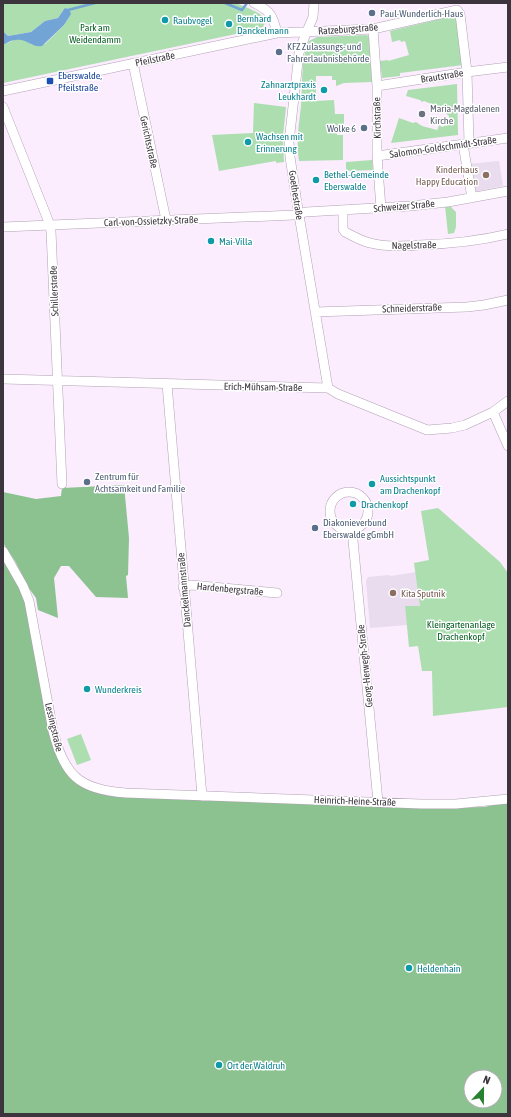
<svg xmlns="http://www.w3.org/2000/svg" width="511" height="1117" viewBox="0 0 511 1117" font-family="'Asap Condensed',sans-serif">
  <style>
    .education { fill: #e9dcef }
    .green { fill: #acdeb0 }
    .forest { fill: #8bc290; fill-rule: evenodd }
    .water { fill: #72a4d6 }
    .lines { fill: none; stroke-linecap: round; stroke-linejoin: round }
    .stream { stroke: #72a4d6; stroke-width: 2.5 }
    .street-casing { stroke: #b2a1b5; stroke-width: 10 }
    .street { stroke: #fff; stroke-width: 9 }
    .service-dot { fill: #5c6f8a; stroke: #fff; stroke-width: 1.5 }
    .culture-dot { fill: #0f9aa8; stroke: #fff; stroke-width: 1.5 }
    .transit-dot { fill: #1a4fb4; stroke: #fff; stroke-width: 1.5 }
    .worship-dot { fill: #6b7280; stroke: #fff; stroke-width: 1.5 }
    .education-dot { fill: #8d6e63; stroke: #fff; stroke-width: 1.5 }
    .labels { text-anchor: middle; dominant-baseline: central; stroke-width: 3; stroke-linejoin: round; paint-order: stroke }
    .service-label { font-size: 10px; fill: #4e5e75; stroke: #fff; text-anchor: start }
    .culture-label { font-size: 10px; fill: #0d838f; stroke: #fff; text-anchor: start }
    .park-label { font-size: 10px; fill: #055e20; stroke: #fff }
    .street-label { font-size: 10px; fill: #3d353e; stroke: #fff }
    .transit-label { font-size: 10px; fill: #164399; stroke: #fff; text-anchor: start }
    .worship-label { font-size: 10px; fill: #5b616d; stroke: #fff; text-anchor: start }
    .education-label { font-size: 10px; fill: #785e54; stroke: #fff; text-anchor: end }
  </style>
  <rect width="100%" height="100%" fill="#fbecfe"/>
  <path class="education" d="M499 161 503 186 474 192 469 164Z
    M416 572 420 606H405L407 625 370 628 366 581 368 577 389 575 391 576Z"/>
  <path class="green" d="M3 3H235C243 6 263 13 266 20L263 27 259 29 3 83V45L14 40 19 39 27 41 32 45 45 44 64 25 71 13 66 8 63 10 58 18 45 21 31 32 8 36 3 31Z
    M457 15 463 65 400 73V76L382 78 380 61 388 60V61L409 55 405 41 401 42 400 40 392 42 390 31Z
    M367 35 369 37 372 82 344 83 336 86V80H332V76H316V101L334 100 335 114H344V129L337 130V135H343V160L299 161C296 142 299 124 301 106 303 85 300 61 309 41L317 37Z
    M457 84 458 135 391 143 399 118 413 123 416 122 422 126 437 130V131L439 125 442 127 449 124V116L446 113H443L445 107 444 108 439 107 440 106 439 107 424 101 422 102 420 100 406 96 408 90Z
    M254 103 286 107 283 136 284 162 276 163V161L219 171 212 135 253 133Z
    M372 160 373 170 346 171V162Z
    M445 206H450L456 212V227L454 233 448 234Z
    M438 508 500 562 508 573V707L433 716 432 671H422L418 646 409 647 405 606H420L414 563 429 560 421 511Z
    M81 734 91 760 77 765 67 739Z"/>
  <path class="forest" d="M124 485 129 538 128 575 126 576 128 598 96 597 69 566H61L54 578 58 618 38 610 36 598 28 587 15 561 3 543V492L36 499 61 496 62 488Z
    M4 559 26 599 59 761 70 778 86 788 115 796 433 808 484 807 508 802V1114H3ZM471 1077H495V1101H471Z"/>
  <path class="water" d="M66 8 70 11 71 14 64 25 42 46C32 48 26 38 16 40 11 40 7 43 3 45V31L8 36 31 32 45 21 58 18 64 9Z"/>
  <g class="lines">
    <path class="stream" d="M225 3 242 10 247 3
      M67 12 68 10 95 3"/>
    <g class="street-casing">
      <path id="street" d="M254 3C271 11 273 16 277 33
        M314 3 313 17 303 41 299 53 289 142 290 157 297 203 328 388
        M373 29 377 86V156L381 208
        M133 63 166 220
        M377 86 467 72 508 67
        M3 91 277 33 373 29 457 10 460 14 467 72 469 143
        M3 107 48 220 51 231 62 484
        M463 144 472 198
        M377 156 508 138
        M343 210V229L345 232C353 236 361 241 370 243 386 247 403 246 419 245 450 244 479 241 508 234
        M3 227 294 215 306 212 410 206 448 202 508 191
        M315 312 467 307 484 305 508 300
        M3 379 328 388 338 394 427 430 452 428 465 425 493 412 508 401
        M167 384 202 796
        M493 412 508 446
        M330 511a19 19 0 1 1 38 0a19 19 0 1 1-38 0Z
        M352 530 378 802
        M3 551 23 586 29 601 53 731C64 775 79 790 126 793L421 804H456L508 799
        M183 587 191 585 277 593"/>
    </g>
    <use href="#street" class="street"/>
  </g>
  <g class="service-dot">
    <circle cx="372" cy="13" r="4"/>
    <circle cx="279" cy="52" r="4"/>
    <circle cx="364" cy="128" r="4"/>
    <circle cx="87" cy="482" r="4"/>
    <circle cx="315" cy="528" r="4"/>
  </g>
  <g class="culture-dot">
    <circle cx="165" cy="20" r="4"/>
    <circle cx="229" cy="24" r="4"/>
    <circle cx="324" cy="90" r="4"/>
    <circle cx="248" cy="142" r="4"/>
    <circle cx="316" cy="180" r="4"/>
    <circle cx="211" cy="241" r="4"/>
    <circle cx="372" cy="484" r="4"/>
    <circle cx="353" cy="504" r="4"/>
    <circle cx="87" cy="689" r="4"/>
    <circle cx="409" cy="968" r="4"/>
    <circle cx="219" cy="1065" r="4"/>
  </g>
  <rect class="transit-dot" x="46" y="77" width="8" height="8" rx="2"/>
  <circle class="worship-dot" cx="422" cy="114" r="4"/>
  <g class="education-dot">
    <circle cx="486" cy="175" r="4"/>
    <circle cx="393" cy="593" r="4"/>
  </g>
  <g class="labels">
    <g class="service-label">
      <text x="380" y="13">Paul-Wunderlich-Haus</text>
      <text x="287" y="46">KFZ Zulassungs- und<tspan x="287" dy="12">Fahrerlaubnisbehörde</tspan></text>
      <text x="356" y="128" text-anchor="end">Wolke 6</text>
      <text x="95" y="476">Zentrum für<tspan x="95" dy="12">Achtsamkeit und Familie</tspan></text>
      <text x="323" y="522">Diakonieverbund<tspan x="323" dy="12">Eberswalde gGmbH</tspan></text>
    </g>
    <g class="culture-label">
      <text x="237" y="18">Bernhard<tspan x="237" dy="12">Danckelmann</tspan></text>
      <text x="173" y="20">Raubvogel</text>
      <text x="316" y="84" text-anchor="end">Zahnarztpraxis<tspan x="316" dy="12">Leukhardt</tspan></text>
      <text x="256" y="136">Wachsen mit<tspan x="256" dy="12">Erinnerung</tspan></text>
      <text x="324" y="174">Bethel-Gemeinde<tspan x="324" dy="12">Eberswalde</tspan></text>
      <text x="219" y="241">Mai-Villa</text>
      <text x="380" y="478">Aussichtspunkt<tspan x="380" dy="12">am Drachenkopf</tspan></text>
      <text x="361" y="504">Drachenkopf</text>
      <text x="95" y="689">Wunderkreis</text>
      <text x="417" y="968">Heldenhain</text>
      <text x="227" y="1065">Ort der Waldruh</text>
    </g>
    <g class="park-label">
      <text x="95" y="27">Park am<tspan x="95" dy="12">Weidendamm</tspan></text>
      <text x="461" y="624">Kleingartenanlage<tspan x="461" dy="12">Drachenkopf</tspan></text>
    </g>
    <g class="street-label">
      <text transform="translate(348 29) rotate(-4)">Ratzeburgstraße</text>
      <text transform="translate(155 59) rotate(-12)">Pfeilstraße</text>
      <text transform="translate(442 76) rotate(-9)">Brautstraße</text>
      <text transform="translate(377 118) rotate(-91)">Kirchstraße</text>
      <text transform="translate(149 142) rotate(78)">Gerichtsstraße</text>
      <text transform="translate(443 147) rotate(-8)">Salomon-Goldschmidt-Straße</text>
      <text transform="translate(296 195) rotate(81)">Goethestraße</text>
      <text transform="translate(404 206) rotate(-5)">Schweizer Straße</text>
      <text transform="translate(151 221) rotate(-2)">Carl-von-Ossietzky-Straße</text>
      <text transform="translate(414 245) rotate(-1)">Nagelstraße</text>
      <text transform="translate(54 291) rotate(-92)">Schillerstraße</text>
      <text transform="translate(412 308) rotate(-2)">Schneiderstraße</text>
      <text transform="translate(263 387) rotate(1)">Erich-Mühsam-Straße</text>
      <text transform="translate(230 589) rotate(5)">Hardenbergstraße</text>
      <text transform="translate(184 590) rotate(-95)">Danckelmannstraße</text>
      <text transform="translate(365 666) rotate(-96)">Georg-Herwegh-Straße</text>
      <text transform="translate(54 727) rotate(77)">Lessingstraße</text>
      <text transform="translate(355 801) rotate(2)">Heinrich-Heine-Straße</text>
    </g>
    <g class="transit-label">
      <text x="58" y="75">Eberswalde,<tspan x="58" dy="12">Pfeilstraße</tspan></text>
    </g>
    <g class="worship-label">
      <text x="430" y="108">Maria-Magdalenen<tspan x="430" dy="12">Kirche</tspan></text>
    </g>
    <g class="education-label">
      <text x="478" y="169">Kinderhaus<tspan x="478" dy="12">Happy Education</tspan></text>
      <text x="401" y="593" text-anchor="start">Kita Sputnik</text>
    </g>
  </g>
  <rect width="511" height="1117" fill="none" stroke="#3d353e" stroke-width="8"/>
  <g transform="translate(483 1089) rotate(22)"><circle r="19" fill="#ffffff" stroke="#b1aeb2"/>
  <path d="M0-3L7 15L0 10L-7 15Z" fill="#278130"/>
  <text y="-6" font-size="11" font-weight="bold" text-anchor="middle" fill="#3d353e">N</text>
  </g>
</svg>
